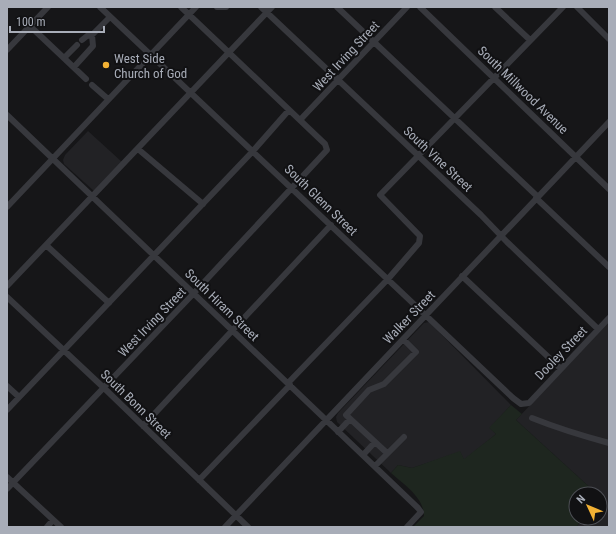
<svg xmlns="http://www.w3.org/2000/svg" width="616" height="534" viewBox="0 0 616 534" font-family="'Roboto Condensed',sans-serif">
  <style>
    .built { fill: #222225 }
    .green { fill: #1e261f }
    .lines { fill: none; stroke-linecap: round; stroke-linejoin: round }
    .minor { stroke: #37383d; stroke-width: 6 }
    .poi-dot { fill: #f2b134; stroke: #111113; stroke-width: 1.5 }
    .labels { text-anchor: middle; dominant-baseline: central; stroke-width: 4; stroke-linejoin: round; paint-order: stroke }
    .street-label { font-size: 13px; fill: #a8adb8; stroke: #111113 }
    .poi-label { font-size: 13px; fill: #a8adb8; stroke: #111113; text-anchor: start }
  </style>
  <rect width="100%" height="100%" fill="#161618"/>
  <path class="built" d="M88 131 122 162 94 191 64 164 63 160 65 155Z
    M429 322 511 405 490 428 496 434 464 460 460 452 412 468 398 465 391 473 337 422 336 417 338 413 424 323Z
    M609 322V527H576L584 518H600V502L602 499 600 497V494H597L516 420Z"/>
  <path class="green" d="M511 405 522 414 516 420 597 494H576V518H584L576 527H413L424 516C424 497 403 484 391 473L398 465 412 468 460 451 464 459 496 434 489 428Z"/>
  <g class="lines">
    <path class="minor" d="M100 7 513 398 521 404 529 403 609 318
      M217 7H226
      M261 7 481 215 507 242 598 329
      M337 7 538 197
      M420 7 609 189
      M495 7 530 40
      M577 7 609 39
      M30 26 86 79
      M82 40 87 36 92 35
      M7 50 48 7
      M64 58 77 45
      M74 67 93 46 92 35 110 17
      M92 85 108 99
      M7 115 418 508 421 512 407 527
      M300 120 407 7
      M138 149 203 204
      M536 198 609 267
      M7 207 196 7
      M46 245 109 303
      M462 276 561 369
      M7 286 272 7
      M7 297 104 388 248 527
      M288 383 388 279 419 243 420 236 380 195 563 7
      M7 386 19 397
      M7 410 253 151 289 110
      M532 418C557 428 583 436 609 443
      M143 426 331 225
      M338 432 350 419
      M387 453 346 415 369 390 384 384 416 352 403 339
      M363 455 375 442
      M375 466 404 437
      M7 477 61 527
      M199 480 290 385
      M7 489 194 293 327 150 325 144 181 7
      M47 527 53 520
      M225 527 609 122"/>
  </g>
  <circle class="poi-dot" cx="106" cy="65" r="4"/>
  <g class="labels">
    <g class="street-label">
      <text transform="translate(346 56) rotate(-47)">West Irving Street</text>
      <text transform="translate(523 90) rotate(44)">South Millwood Avenue</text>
      <text transform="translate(438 159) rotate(43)">South Vine Street</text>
      <text transform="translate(321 200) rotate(44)">South Glenn Street</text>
      <text transform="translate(222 305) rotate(44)">South Hiram Street</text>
      <text transform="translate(409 317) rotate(-46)">Walker Street</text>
      <text transform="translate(152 322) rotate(-46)">West Irving Street</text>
      <text transform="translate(561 353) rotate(-46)">Dooley Street</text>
      <text transform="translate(136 404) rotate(44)">South Bonn Street</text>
    </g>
    <g class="poi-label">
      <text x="114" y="58">West Side<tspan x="114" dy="15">Church of God</tspan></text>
    </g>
  </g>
  <rect width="616" height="534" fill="none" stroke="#a8adb8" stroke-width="16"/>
  <g transform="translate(588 506) rotate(314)"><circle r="19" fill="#111113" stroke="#4d4f55"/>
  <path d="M0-3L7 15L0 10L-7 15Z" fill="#f2b134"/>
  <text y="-6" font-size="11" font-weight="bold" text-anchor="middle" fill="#a8adb8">N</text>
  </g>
  <path d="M10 26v6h94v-6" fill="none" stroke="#a8adb8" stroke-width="2"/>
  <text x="16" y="26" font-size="12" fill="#a8adb8" stroke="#111113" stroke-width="3" paint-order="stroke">100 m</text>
</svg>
